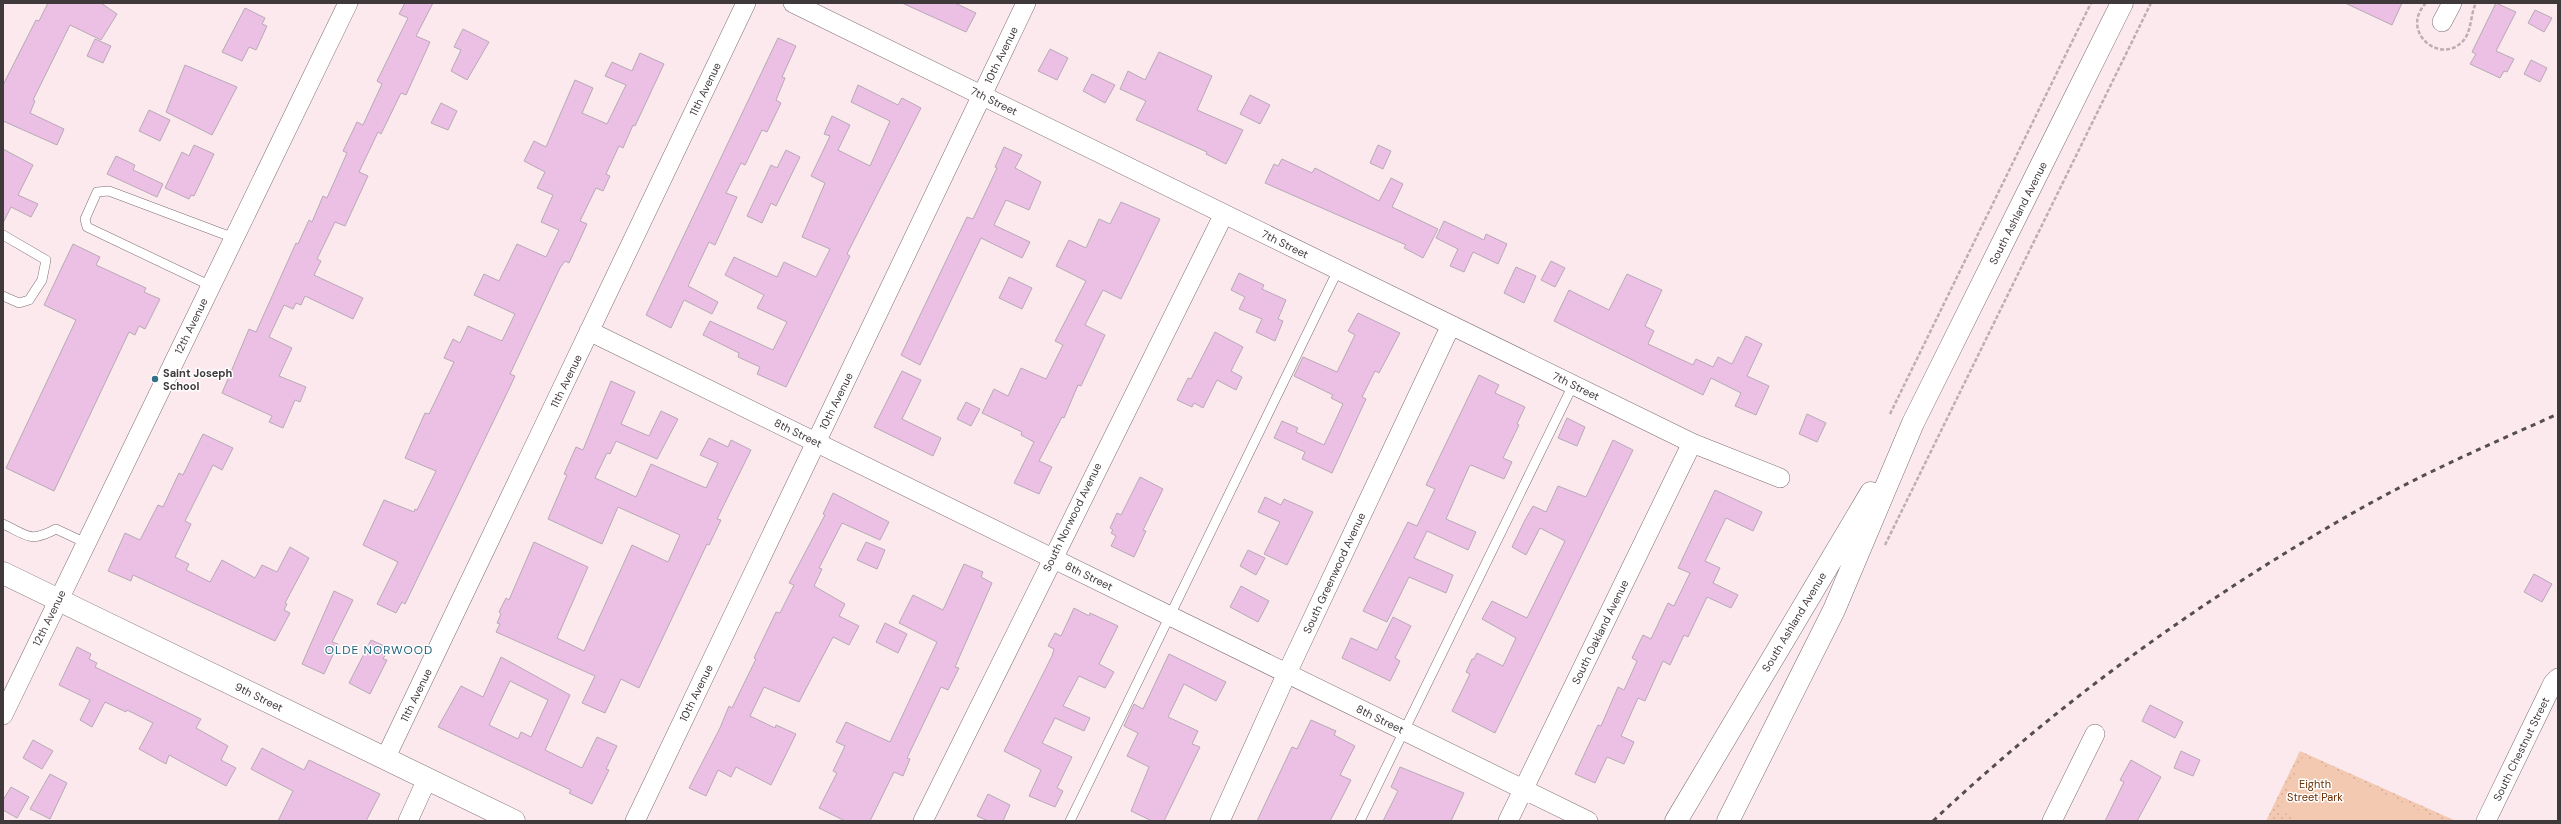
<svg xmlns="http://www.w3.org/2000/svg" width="2561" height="824" viewBox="0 0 2561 824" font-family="'DM Sans',sans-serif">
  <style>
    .park { fill: url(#park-dots) }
    .garden { fill: #f4c9b2 }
    .building { fill: #ecbfe4; stroke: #b7aab5; fill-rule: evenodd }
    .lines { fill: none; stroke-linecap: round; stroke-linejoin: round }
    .lane-casing { stroke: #7e6e73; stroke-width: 10 }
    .street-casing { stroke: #7e6e73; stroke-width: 20 }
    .secondary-casing { stroke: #7e6e73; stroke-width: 23 }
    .path { stroke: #bdaeb2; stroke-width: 2.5; stroke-dasharray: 4 2; stroke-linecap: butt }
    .lane { stroke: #fff; stroke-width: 9 }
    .street { stroke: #fff; stroke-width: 19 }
    .secondary { stroke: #fff; stroke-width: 22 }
    .rail { stroke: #554d4f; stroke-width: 3; stroke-dasharray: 5 5; stroke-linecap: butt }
    .poi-dot { fill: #356e87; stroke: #fff; stroke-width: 1.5 }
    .labels { text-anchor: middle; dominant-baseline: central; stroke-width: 3; stroke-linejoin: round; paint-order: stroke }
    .street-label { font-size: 11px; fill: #40393b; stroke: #fff }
    .poi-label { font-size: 11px; font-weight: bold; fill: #40393b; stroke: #fff; text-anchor: start }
    .park-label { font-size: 11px; fill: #6a2d00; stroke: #fff }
    .neighbourhood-label { font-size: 12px; letter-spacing: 1px; fill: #195f7b; stroke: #fff }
  </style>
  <defs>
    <pattern id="park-dots" width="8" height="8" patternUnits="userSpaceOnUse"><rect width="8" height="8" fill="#f4c9b2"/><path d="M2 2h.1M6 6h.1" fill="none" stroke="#d2ad9a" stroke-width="1.8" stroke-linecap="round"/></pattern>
  </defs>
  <rect width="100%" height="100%" fill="#fbe9ee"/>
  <path class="park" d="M2300 751 2456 821H2266Z"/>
  <path class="garden" d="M2303 756 2442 821H2303L2278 810Z"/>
  <path class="building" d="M48 3H101L117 14 101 40 70 25 33 100 35 101 30 113 64 129 57 145 3 121V85L36 20 39 21Z
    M405 3H433L416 36 430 42 406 95 401 93 381 134 378 132 359 172 368 176 345 226 335 222 317 259 321 261 314 275 363 298 353 319 305 296 301 305 296 303 293 309 284 305 269 337 292 348 279 376 306 387 300 402 295 400 283 428 269 422 272 416 222 393 249 329 256 332 296 243 298 244 309 220 312 222 323 196 327 198 347 153 343 151 357 122 363 125 382 84 377 81 408 18 399 14Z
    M902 3H955L976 13 966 32Z
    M2345 3H2402L2392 25Z
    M2496 3 2516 12 2496 51 2514 59 2507 72 2504 71 2500 78 2470 64 2476 54 2472 52Z
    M245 8 265 18 262 24 267 26 256 50 249 47 242 61 222 52Z
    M2535 10 2552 18 2544 32 2528 23Z
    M463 29 489 42 467 80 451 71 461 50 454 47Z
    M778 38 796 46 782 77 785 78 776 100 781 103 767 132 762 130 745 165 741 163 726 193 737 197 715 245 709 242 688 286 718 302 712 314 684 300 671 328 646 315Z
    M95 39 111 46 103 63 87 56Z
    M1050 49 1068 58 1057 80 1038 71Z
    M1159 52 1212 76 1197 110 1243 130 1226 164 1206 154 1207 152 1136 120 1146 101 1120 89 1128 71 1145 80Z
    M640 53 664 64 635 126 633 125 623 148 619 146 606 174 610 176 603 191 596 188 580 221 587 224 569 263 565 261 560 268 510 374 515 376 509 389 405 604 402 602 396 613 377 604 398 562 363 545 384 500 414 512 415 509 417 510 436 471 405 458 425 413 429 414 454 362 444 358 453 339 460 343 468 326 502 341 515 314 474 295 484 274 499 281 517 244 546 257 559 230 541 222 553 195 537 188 545 172 524 161 534 141 546 147 575 80 593 88 582 113 607 124 626 85 605 76 612 62 632 71Z
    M2531 60 2547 68 2540 82 2524 74Z
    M185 65 237 87 212 135 166 112Z
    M1092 74 1115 85 1105 103 1083 91Z
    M858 85 898 105 902 98 921 108 847 254 850 256 786 387 757 374 760 367 738 357 739 353 703 335 710 321 773 350 787 322 757 308 764 295 725 275 734 257 777 277 784 262 816 277 830 249 802 237 825 183 811 176 830 136 824 134 832 116 850 125 838 150 870 166 890 121 851 102Z
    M1250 95 1270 105 1260 124 1240 114Z
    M441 103 457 111 448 130 431 123Z
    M149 110 170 120 160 141 139 131Z
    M194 145 214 154 194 196 191 195 189 199 165 188 182 152 189 156Z
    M1378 145 1391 151 1383 169 1370 163Z
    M1004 147 1022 155 1015 168 1041 182 1029 210 1006 200 994 225 1030 242 1022 258 981 238 920 365 901 355 967 217 973 219 997 168 995 167Z
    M3 149 33 165 18 195 38 204 31 217 11 207 3 223Z
    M786 150 800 157 776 206 771 203 762 223 747 216 771 165 777 168Z
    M116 156 135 165 133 170 163 184 157 197 107 174Z
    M1282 159 1312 173 1315 168 1379 201 1391 178 1403 184 1392 207 1438 229 1423 258 1404 248 1406 245 1265 183 1274 164 1278 166Z
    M1121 202 1160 219 1121 299 1103 290 1085 325 1105 335 1081 386 1078 385 1064 418 1062 417 1039 461 1052 467 1039 494 1014 483 1034 442 1021 435 1022 432 982 413 994 389 1008 396 1021 368 1046 379 1063 345 1055 341 1086 281 1056 266 1069 240 1086 248 1099 219 1110 224Z
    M1444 221 1484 240 1486 234 1507 244 1498 264 1473 252 1464 272 1450 266 1458 249 1436 238Z
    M73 244 100 257 96 265 146 288 144 292 160 299 145 329 139 326 135 335 129 332 54 491 6 468 76 320 44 305Z
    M1551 261 1565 268 1555 287 1541 280Z
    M1516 267 1536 276 1524 303 1504 293Z
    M1239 273 1264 285 1262 289 1286 300 1278 319 1283 321 1275 341 1256 332 1262 319 1239 309 1245 297 1231 290Z
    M1627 274 1662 290 1645 326 1654 331 1648 344 1693 365 1696 359 1713 367 1718 357 1732 364 1746 336 1762 344 1747 376 1769 386 1756 415 1735 406 1741 393 1711 378 1703 395 1554 321 1569 290 1609 310Z
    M1009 277 1032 288 1022 309 999 298Z
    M1358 313 1400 333 1379 373 1375 371 1362 397 1366 399 1332 473 1302 459 1305 452 1274 438 1282 421 1298 428 1296 432 1324 445 1343 404 1331 398 1333 395 1294 376 1303 357 1337 372 1355 335 1348 331Z
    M1215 332 1243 347 1231 371 1242 377 1236 390 1217 380 1203 408 1194 403 1192 407 1177 400 1188 378 1191 379Z
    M902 371 921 380 902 419 941 438 933 456 874 427Z
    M1479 375 1499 385 1495 393 1525 407 1517 424 1519 425 1503 458 1512 462 1504 479 1471 465 1469 467 1446 519 1476 532 1468 550 1427 531 1414 558 1453 575 1446 593 1409 577 1387 622 1363 611 1408 522 1417 526 1435 489 1426 485Z
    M611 381 635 392 621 424 649 436 661 411 678 419 657 459 616 441 610 454 607 453 595 478 636 497 651 464 706 488 718 463 700 455 709 438 728 447 731 440 751 450 717 519 721 520 709 545 707 544 639 688 621 679 605 713 582 703 595 676 496 632 500 624 497 623 501 614 499 612 506 598 509 600 534 542 588 567 557 638 584 651 632 545 668 562 680 535 618 507 602 544 548 519 567 475 564 474 576 447 583 450Z
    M966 402 980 409 971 426 957 419Z
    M1807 414 1826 423 1817 442 1799 434Z
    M1567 418 1585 427 1577 446 1558 438Z
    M203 434 233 448 222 470 213 465 185 521 191 524 175 557 189 564 186 570 210 582 222 560 255 578 262 565 277 572 290 547 309 558 285 603 287 604 284 610 290 613 275 641 133 575 131 581 108 571 125 533 140 540 158 505 163 507 179 473 183 475Z
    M1613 440 1633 450 1495 733 1452 711 1470 674 1466 672 1472 659H1474L1477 653 1503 666 1516 638 1482 619 1492 601 1527 618 1565 541 1540 528 1526 555 1512 547 1525 520 1533 506 1546 512 1558 486 1586 497Z
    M1140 477 1163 489 1143 530 1146 531 1134 557 1111 546 1116 536 1111 533 1113 530 1110 528 1117 513 1121 515Z
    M1715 490 1762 512 1753 531 1726 518 1705 561 1720 568 1713 583 1738 595 1731 608 1707 597 1688 637 1684 635 1670 665 1663 661 1645 701 1638 698 1621 736 1634 742 1624 764 1607 757 1595 783 1575 774 1598 725 1601 726 1618 687 1624 690 1637 661 1632 658 1643 635 1651 639 1668 603 1674 606 1690 573 1678 568Z
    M833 493 889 522 880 540 842 523 819 568 822 569 814 586 845 604 839 616 859 626 849 645 833 637 799 702 764 687 750 716 775 728 776 725 796 734 771 785 736 767 731 777 718 770 706 796 689 788 720 728 729 706 732 708 756 659 754 658 776 612 780 613 794 585 789 583 825 515 823 514Z
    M1265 497 1281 505 1284 499 1313 512 1287 565 1264 554 1280 522 1258 512Z
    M866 542 885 550 877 569 857 560Z
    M1248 550 1265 558 1256 575 1240 566Z
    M964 564 983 572 981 577 992 583 955 667 959 668 948 690 941 687 907 758 910 759 903 776 894 772 870 821H845L819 808 837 773 833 771 845 746 836 742 846 722 890 742 937 642 899 623 913 595 943 610Z
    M2534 574 2552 584 2542 602 2524 592Z
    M1241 586 1269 601 1258 622 1230 607Z
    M334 591 353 600 332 642 338 644 324 674 302 664Z
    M1074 608 1089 616 1090 613 1118 626 1099 664 1114 672 1105 688 1079 676 1063 706 1090 718 1084 731 1055 718 1042 743 1072 757 1057 788 1063 791 1055 807 1029 796 1041 770 1004 751 1052 656 1054 649 1048 646 1055 633 1061 636Z
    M1393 617 1411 626 1395 658 1400 661 1390 681 1342 658 1351 638 1377 650Z
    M885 623 907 634 898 653 876 642Z
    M371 640 389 648 383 659 387 660 370 694 349 683Z
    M77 647 91 654 89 659 97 663 95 667 201 719 196 728 228 746 221 760 236 768 226 786 169 755 166 764 139 749 153 723 127 710 126 712 105 702 92 727 80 720 90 700 59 685Z
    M1169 654 1226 682 1216 701 1184 684 1168 717 1198 731 1192 744 1200 747 1164 821H1152L1131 811 1149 767 1127 756 1138 733 1124 726 1134 704 1143 709Z
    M501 657 570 695 545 750 582 768 597 737 617 746 606 769 609 770 592 804 569 793 571 790 438 727 461 686 483 697ZM510 681 548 700 531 737 521 732 518 739 489 725Z
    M2150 705 2183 722 2175 738 2142 721Z
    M1311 720 1336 731 1334 735 1355 746 1340 775 1351 780 1330 821H1257L1292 747 1297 749Z
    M33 740 53 751 42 769 23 758Z
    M262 748 304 770 309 760 380 794 366 821H278L293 791 251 769Z
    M2181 751 2200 760 2193 776 2174 768Z
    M2131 760 2161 777 2137 821H2105L2124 782 2120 780Z
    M1400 767 1464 793 1451 821H1383L1398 791 1391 787Z
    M50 774 67 783 50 819 30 809Z
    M11 787 29 797 17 818 3 810V800Z
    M988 794 1010 805 1003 821H988L977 816Z"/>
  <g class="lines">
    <g class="lane-casing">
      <path id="lane" d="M3 235 46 260 42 280 29 300 19 303 3 296
        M211 286 87 227 85 219 97 192 109 191 234 238
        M3 524C29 536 29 543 56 529L86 543
        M1070 821 1338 270
        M1360 821 1573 385"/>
    </g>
    <g class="street-casing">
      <path id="street" d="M793 3 1692 443 1780 478
        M2442 22 2452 3
        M589 331 1588 821
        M3 715 348 3
        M385 759 746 3
        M408 821 427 779
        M635 821 1026 3
        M923 821 1224 214
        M1220 821 1287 673 1451 325
        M1508 821 1692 443
        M2052 821 2095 734
        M2486 821 2553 683 2558 678"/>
    </g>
    <g class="secondary-casing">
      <path id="secondary" d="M3 573 514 821
        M1676 821 1871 493
        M1728 821 1834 610 1913 423 2122 3"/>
    </g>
    <path class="path" d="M2426 3C2399 31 2440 66 2463 41 2472 31 2470 15 2476 3
      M1890 414 2091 3
      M1885 545 2151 3"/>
    <use href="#lane" class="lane"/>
    <use href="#street" class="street"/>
    <use href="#secondary" class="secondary"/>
    <path class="rail" d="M1933 821C2059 702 2201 600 2351 514 2417 476 2488 445 2558 414"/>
  </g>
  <circle class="poi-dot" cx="155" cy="379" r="4"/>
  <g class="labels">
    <g class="street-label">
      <text transform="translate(1001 55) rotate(-64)">10th Avenue</text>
      <text transform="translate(705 89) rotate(-64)">11th Avenue</text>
      <text transform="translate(994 101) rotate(26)">7th Street</text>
      <text transform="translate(2018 213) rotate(-63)">South Ashland Avenue</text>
      <text transform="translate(1285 244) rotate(26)">7th Street</text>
      <text transform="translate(191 326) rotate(-64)">12th Avenue</text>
      <text transform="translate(566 381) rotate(-64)">11th Avenue</text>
      <text transform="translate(1576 386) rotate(26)">7th Street</text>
      <text transform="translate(836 401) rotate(-64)">10th Avenue</text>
      <text transform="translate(798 433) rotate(26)">8th Street</text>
      <text transform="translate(1072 517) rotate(-64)">South Norwood Avenue</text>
      <text transform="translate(1334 573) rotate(-65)">South Greenwood Avenue</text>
      <text transform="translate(1089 576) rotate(26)">8th Street</text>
      <text transform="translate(49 618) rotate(-64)">12th Avenue</text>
      <text transform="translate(1794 622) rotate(-59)">South Ashland Avenue</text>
      <text transform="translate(1600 632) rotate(-64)">South Oakland Avenue</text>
      <text transform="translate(696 693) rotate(-64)">10th Avenue</text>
      <text transform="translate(416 695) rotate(-64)">11th Avenue</text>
      <text transform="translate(259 697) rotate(26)">9th Street</text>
      <text transform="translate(1380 719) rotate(26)">8th Street</text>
      <text transform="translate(2521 749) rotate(-64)">South Chestnut Street</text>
    </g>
    <g class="poi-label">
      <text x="163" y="373">Saint Joseph<tspan x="163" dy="13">School</tspan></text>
    </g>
    <g class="park-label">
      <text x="2315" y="784">Eighth<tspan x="2315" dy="13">Street Park</tspan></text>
    </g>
    <g class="neighbourhood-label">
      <text x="379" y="650">OLDE NORWOOD</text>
    </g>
  </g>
  <rect width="2561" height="824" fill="none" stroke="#40393b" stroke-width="8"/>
</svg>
